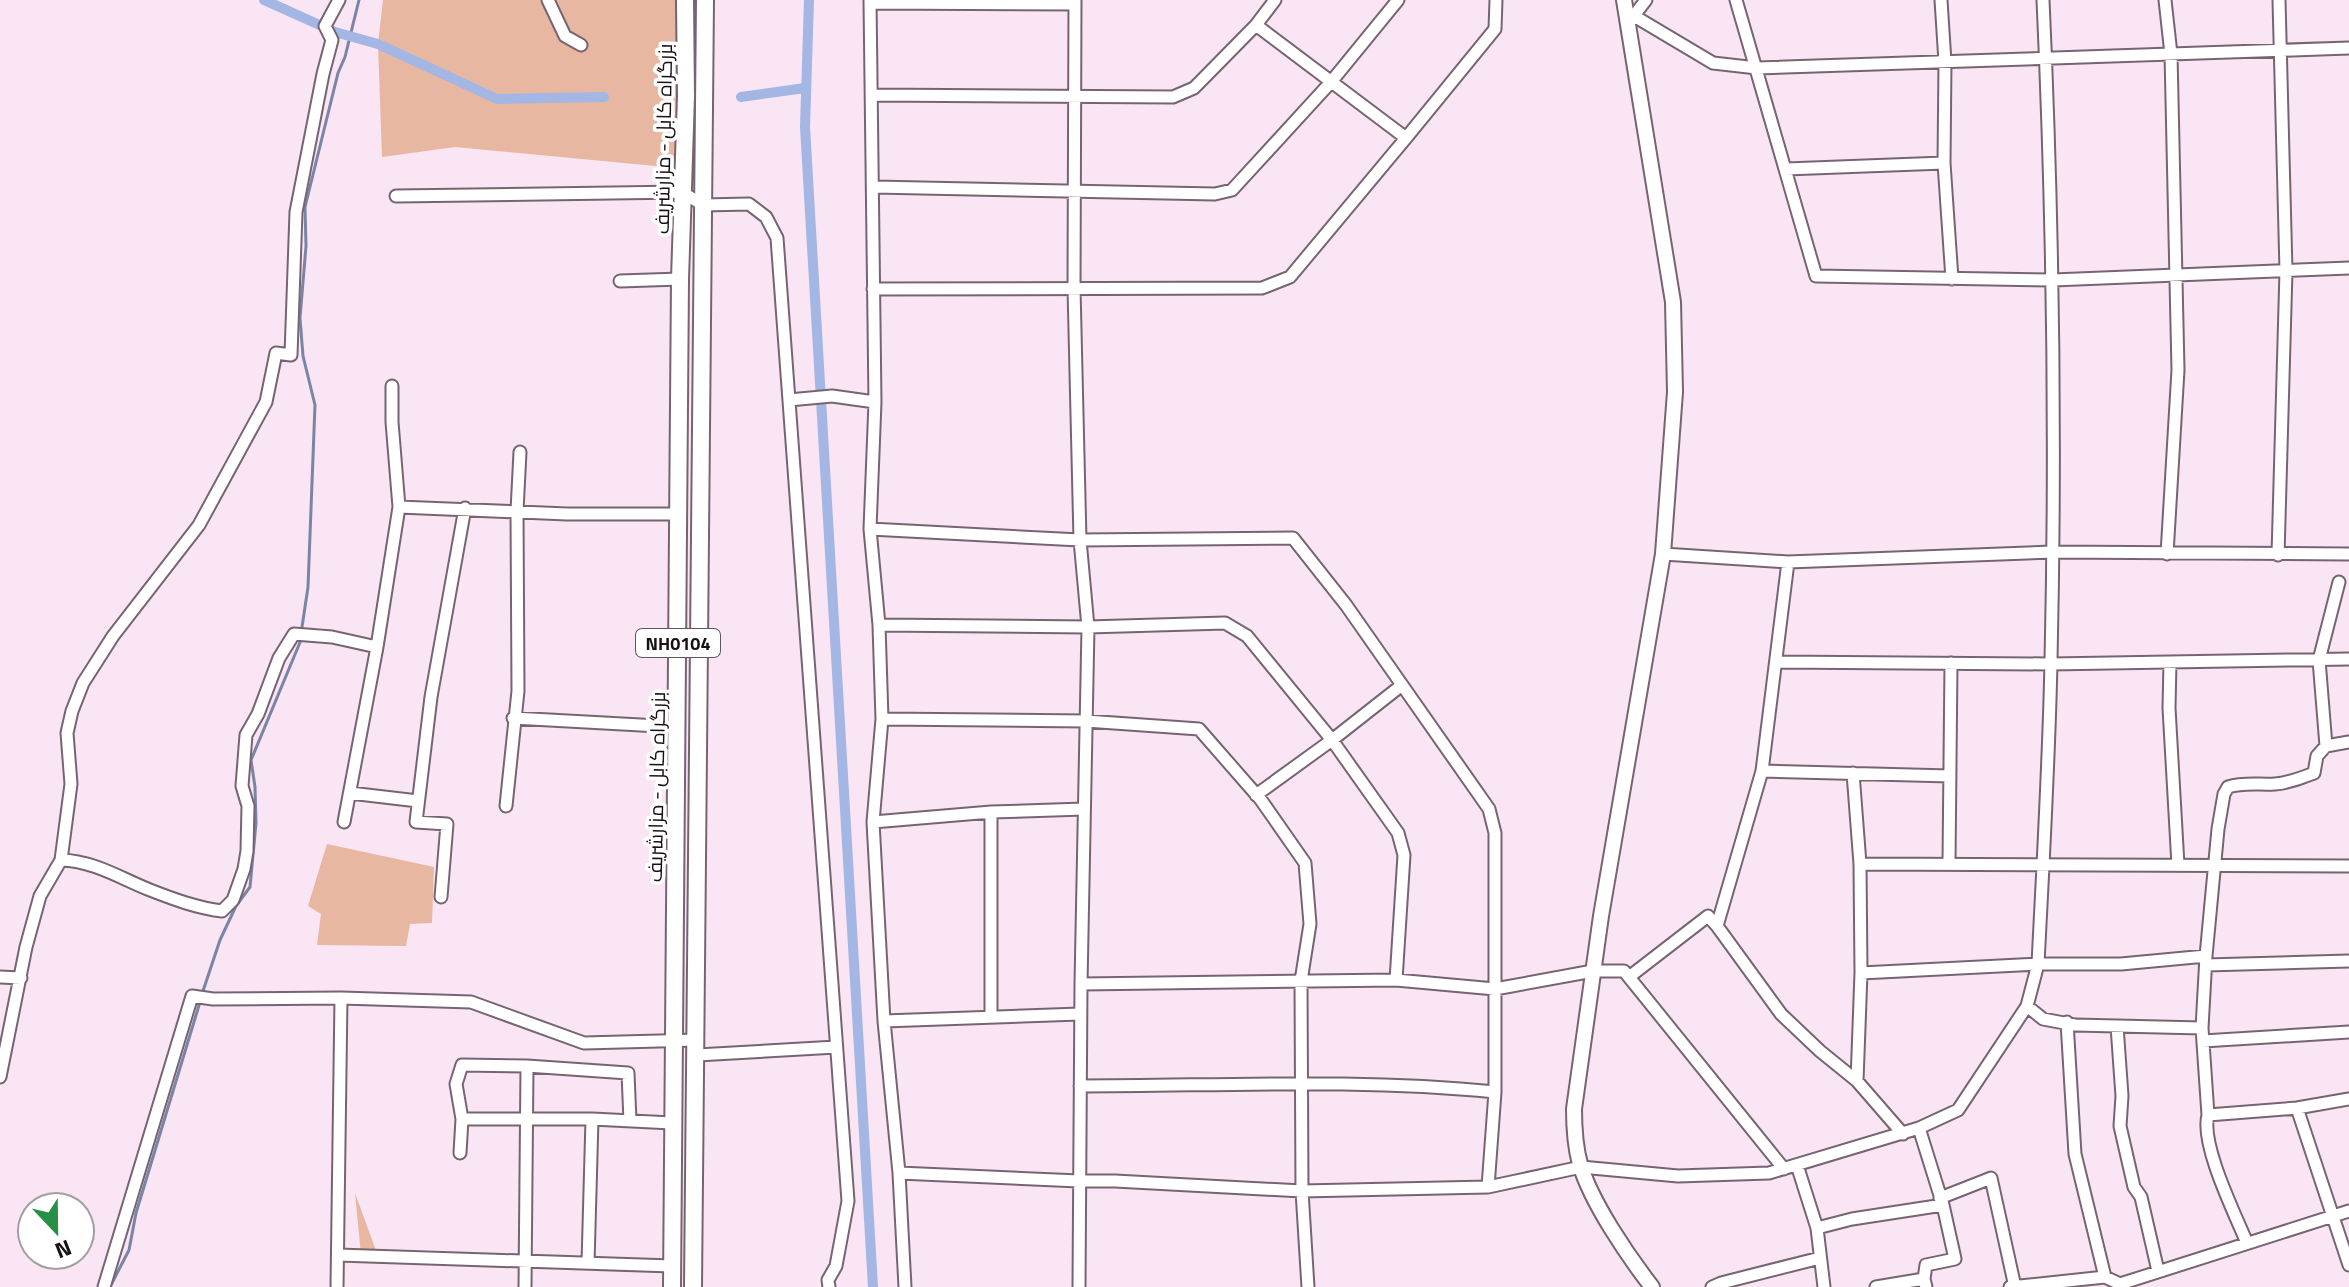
<svg xmlns="http://www.w3.org/2000/svg" width="2349" height="1287" viewBox="0 0 2349 1287" font-family="'Titillium Web',Cairo,sans-serif">
  <style>
    .green { fill: #e8b7a1 }
    .lines { fill: none; stroke-linecap: round; stroke-linejoin: round }
    .stream { stroke: #7a84a5; stroke-width: 3 }
    .canal { stroke: #a4b6e3; stroke-width: 10 }
    .minor-casing { stroke: #766571; stroke-width: 15 }
    .major-casing { stroke: #766571; stroke-width: 18 }
    .highway-casing { stroke: #766571; stroke-width: 20 }
    .minor { stroke: #fff; stroke-width: 11 }
    .major { stroke: #fff; stroke-width: 14 }
    .highway { stroke: #fff; stroke-width: 16 }
    .labels { text-anchor: middle; dominant-baseline: central; stroke-width: 7; stroke-linejoin: round; paint-order: stroke }
    .shield { fill: #fff; stroke: #5d585b; stroke-width: 2 }
    .shield-label { font-size: 18px; font-weight: bold; fill: #171015 }
    .street-label { font-size: 20px; fill: #171015; stroke: #fff }
  </style>
  <rect width="100%" height="100%" fill="#f9e5f3"/>
  <path class="green" d="M383 0H685L687 169 455 147 382 157 378 44Z
    M327 844 434 867 432 923 410 924 406 946 317 945 321 914 308 906Z
    M355 1193 378 1256 361 1255Z"/>
  <g class="lines">
    <path class="stream" d="M302 627 308 587 315 405 303 356 300 318 306 246 305 207 338 73 345 57 359 0
      M202 994 220 940 236 906 250 887 256 823 255 787 251 760 301 640
      M110 1287 129 1250 136 1213 200 1002"/>
    <path class="canal" d="M264 0 335 32 378 44 497 99 604 97
      M809 0 805 127 873 1287
      M741 97 805 88"/>
    <g class="minor-casing">
      <path id="minor" d="M548 0 565 36 581 45
        M870 0 875 402 870 529 879 625 882 719 873 822 884 1021 899 1173 905 1287
        M1075 0 1074 288 1080 540 1088 627 1081 984 1079 1287
        M1736 0 1816 276 2053 280 2349 268
        M1941 0 1945 62 1944 163 1952 279
        M2165 0 2171 54 2178 370 2167 554
        M870 3 1075 4
        M1634 16 1713 63 1757 68 2349 48
        M1629 22 1646 0
        M872 95 1173 97 1194 88 1256 25
        M1406 138 1495 29 1496 0
        M1786 169 1944 163
        M874 187 1215 194 1232 190 1331 82 1398 0
        M396 196 682 192 703 205 749 204 766 217 777 238 848 1201 836 1266 828 1280 829 1287
        M620 281 680 279
        M873 289 1262 288 1290 277 1406 138 1256 25 1275 0
        M789 400 832 396 875 402
        M399 507 567 514H679
        M870 529 1080 540 1293 538 1346 605 1489 809 1495 833V1092L1488 1187
        M1663 554 1788 562 2052 552 2349 554
        M2278 555 2286 271 2279 0
        M1788 562 1762 771 1717 926 1781 1014 1820 1051 1857 1081 1903 1134
        M2339 582 2319 660 2326 746 2349 742
        M879 625 1088 627 1225 623 1247 636 1332 740 1398 833 1404 855 1396 980
        M1777 662 2051 664 2349 659
        M2170 662 2169 708 2178 865
        M513 718 677 727
        M882 719 1086 721 1199 729 1261 800 1305 863 1310 924 1301 981 1302 1191 1308 1287
        M1762 771 1950 776
        M1853 773 1860 864 1861 973 1857 1081
        M350 793 418 801
        M1256 795 1332 740 1402 685
        M506 806 518 691 517 511 520 452
        M991 812V1017
        M344 822 377 647 399 507 392 422V386
        M873 822 991 812 1084 809
        M61 860C94 861 120 878 150 890 173 899 197 908 222 911L233 900 244 869 247 851 248 806 242 786 246 735 258 714 279 658 294 634 332 637 377 647
        M1949 863 1951 663
        M1860 864 2349 866
        M441 897 447 824 416 822 431 697 465 508
        M2206 965 2349 961
        M1861 973 2038 964H2121L2206 956
        M0 977 21 978
        M1629 977 1708 916 1717 926
        M1081 984 1396 980 1495 989 1593 971H1624L1784 1169
        M2027 1006 2043 1019 2075 1025 2202 1028
        M884 1021 1080 1014
        M2067 1022 2075 1154 2105 1277
        M2117 1026 2122 1096 2120 1126 2134 1187 2141 1197 2158 1271
        M2203 1041 2349 1032
        M697 1055 836 1047
        M0 1077 26 947 40 896 61 860 71 784 67 733 72 711 83 683 113 636 199 525 266 402 276 353 291 355 296 212 323 74 332 40 325 26 339 0
        M1080 1086C1218 1086 1357 1078 1495 1092
        M2297 1108 2349 1265
        M2208 1115 2297 1108 2349 1099
        M462 1119H592L672 1123
        M1919 1128 1943 1205 1955 1259 1926 1265 1924 1279 1926 1287
        M460 1153 462 1119 456 1084 462 1065 527 1066 628 1073 630 1121
        M1797 1165 1817 1228 1824 1287
        M899 1173 1079 1181H1115L1302 1191 1488 1187 1581 1167 1678 1176 1769 1173 1919 1128 1958 1110 2027 1006 2038 964C2043 863 2049 762 2051 661 2056 441 2053 220 2043 0
        M1940 1198 1991 1178 2015 1287
        M1817 1228 1852 1219 1943 1205
        M2247 1243C2235 1214 2200 1144 2208 1115L2202 1028 2206 956 2218 829 2224 794 2228 787C2244 782 2259 785 2275 784 2289 783 2301 778 2314 773L2317 756 2326 746
        M338 1255 672 1266
        M588 1263 592 1119
        M104 1287 192 996 213 999 341 998 471 1002 584 1043 697 1040
        M337 1287 341 998
        M525 1287 527 1066
        M1712 1287 1721 1283 1820 1258
        M1876 1287 1924 1279
        M2010 1287 2105 1277 2120 1284 2349 1211"/>
    </g>
    <g class="major-casing">
      <path id="major" d="M1624 0 1673 302 1675 392 1663 554 1601 916 1574 1109C1574 1128 1575 1146 1580 1164 1591 1202 1628 1256 1652 1287"/>
    </g>
    <g class="highway-casing">
      <path id="highway" d="M672 1287 680 279 686 96 685 0
        M693 1287 705 0"/>
    </g>
    <use href="#minor" class="minor"/>
    <use href="#major" class="major"/>
    <use href="#highway" class="highway"/>
  </g>
  <g class="labels">
    <rect class="shield" x="636" y="629" width="84" height="28" rx="6"/>
    <g class="shield-label">
      <text x="678" y="643">NH0104</text>
    </g>
    <g class="street-label">
      <text transform="translate(663 139) rotate(-89)">بزرگراه کابل - مزارشریف</text>
      <text transform="translate(656 787) rotate(-89)">بزرگراه کابل - مزارشریف</text>
    </g>
  </g>
  <g transform="translate(56 1231) rotate(158)"><circle r="38" fill="#ffffff" stroke="#a29fa1" stroke-width="2"/>
  <path d="M0-6L14 30L0 20L-14 30Z" fill="#279046"/>
  <text y="-12" font-size="22" font-weight="bold" text-anchor="middle" fill="#171015">N</text>
  </g>
</svg>
